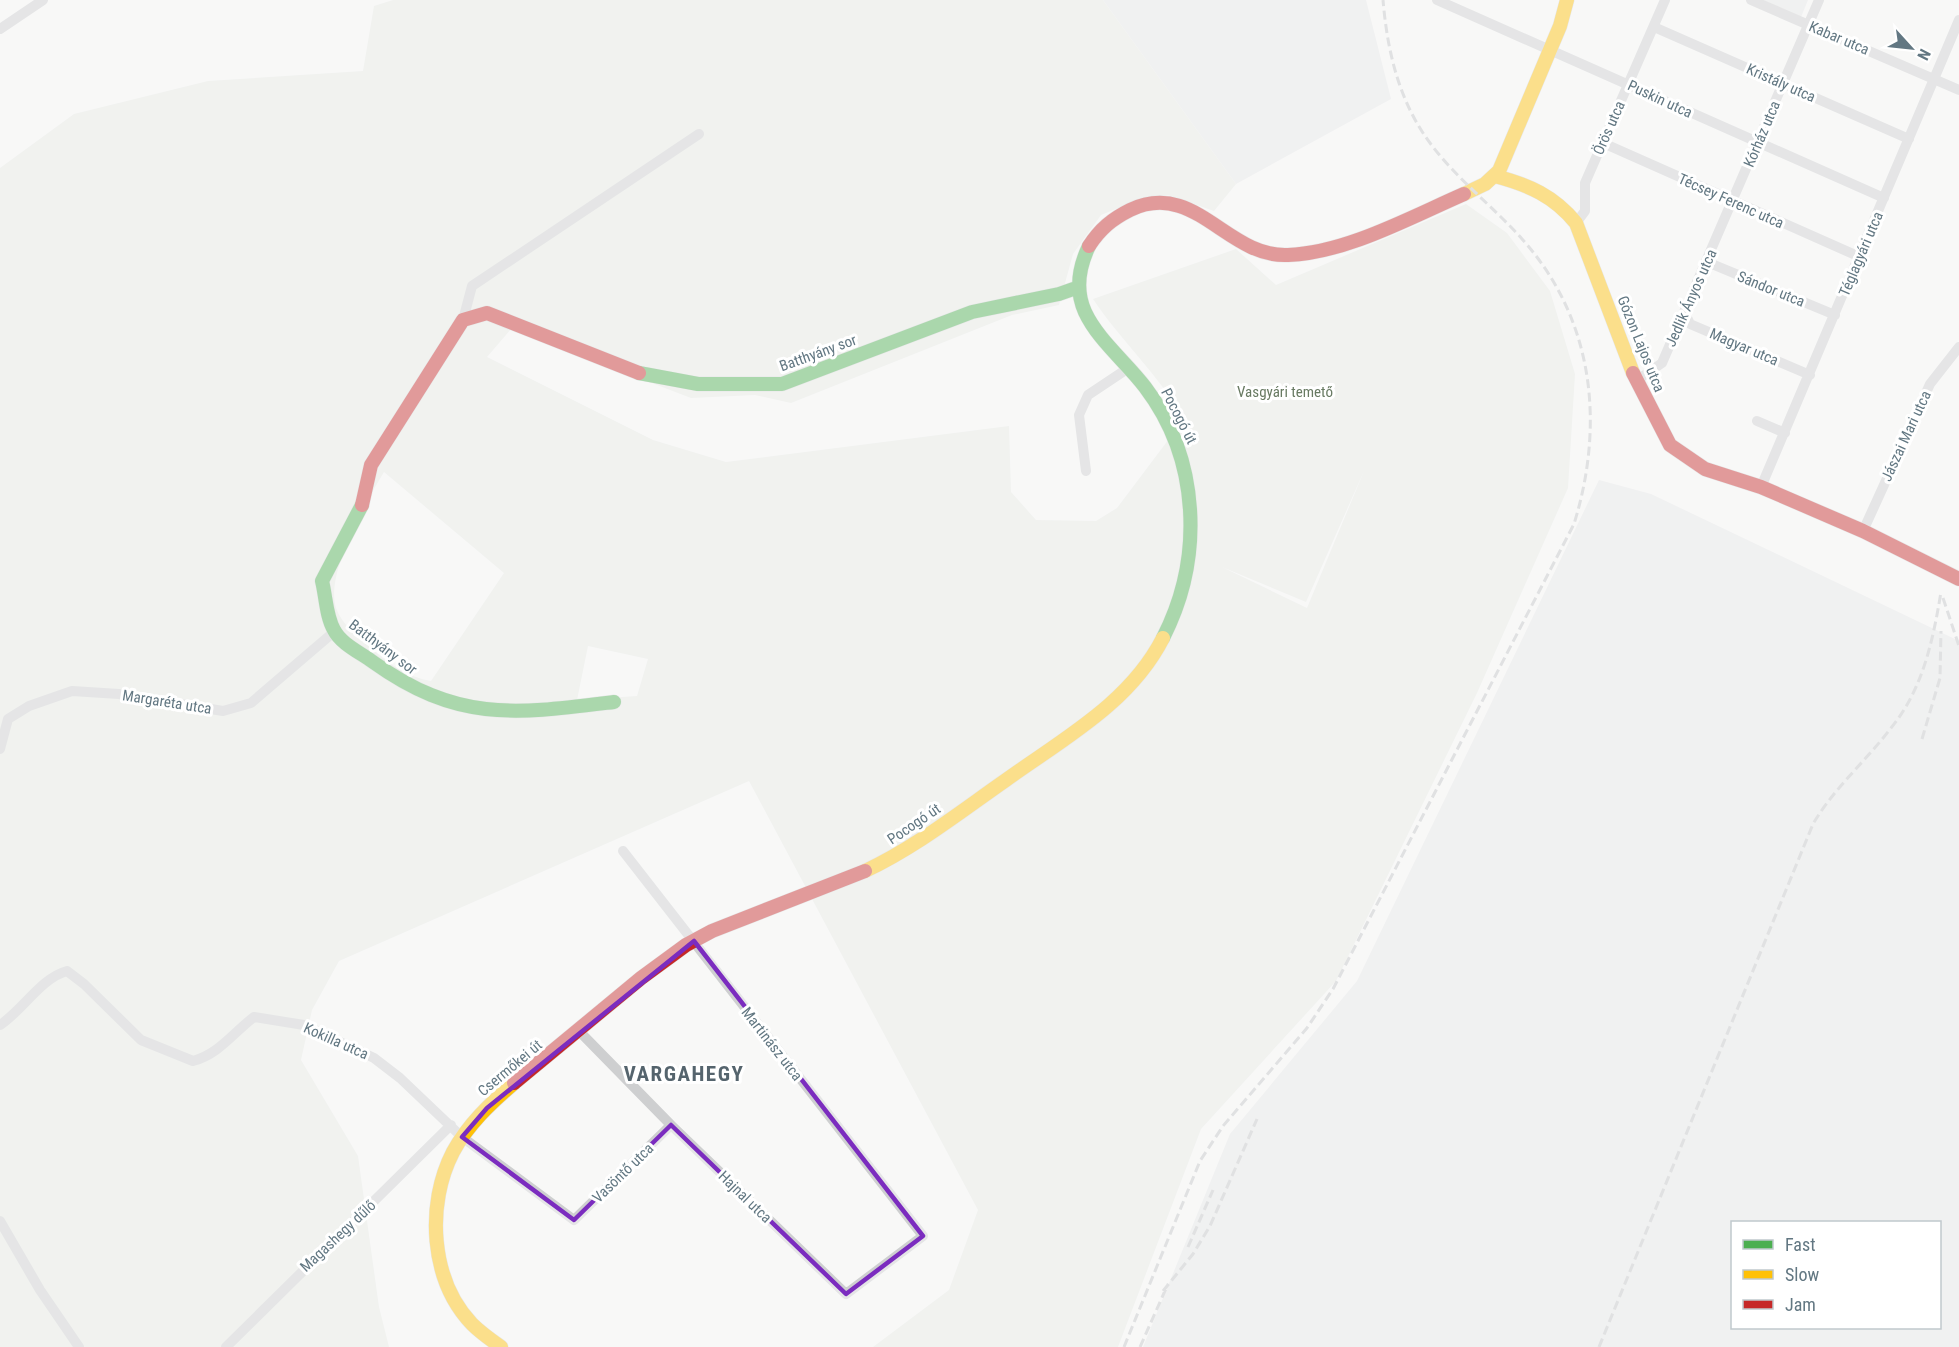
<svg xmlns="http://www.w3.org/2000/svg" width="1959" height="1347" viewBox="0 0 1959 1347" font-family="'Roboto Condensed',sans-serif">
  <style>
    .built { fill: #e7e8e8; fill-rule: evenodd }
    .green { fill: #e8ebe5; fill-rule: evenodd }
    .lines { fill: none; stroke-linecap: round; stroke-linejoin: round }
    .fast-casing { stroke: #d4d6d6; stroke-width: 15 }
    .slow-casing { stroke: #d4d6d6; stroke-width: 15 }
    .jam-casing { stroke: #d4d6d6; stroke-width: 15 }
    .street { stroke: #cecfd0; stroke-width: 10 }
    .fast { stroke: #4caf50; stroke-width: 14 }
    .slow { stroke: #ffc107; stroke-width: 14 }
    .jam { stroke: #c62828; stroke-width: 14 }
    .rail { stroke: #c3c5c7; stroke-width: 3; stroke-dasharray: 9 4.5; stroke-linecap: butt }
    .marked { fill: none; stroke: #7b2cbf; stroke-width: 4.5; stroke-linejoin: round }
    .labels { text-anchor: middle; dominant-baseline: central; stroke-width: 6; stroke-linejoin: round; paint-order: stroke }
    .street-label { font-size: 15px; fill: #627782; stroke: #fff }
    .park-label { font-size: 15px; fill: #687a62; stroke: #fff }
    .district-label { font-size: 21px; font-weight: bold; letter-spacing: 1.5px; fill: #55646d; stroke: #fff }
  </style>
  <rect width="100%" height="100%" fill="#f8f8f7"/>
  <path class="built" d="M1103 0H1366L1391 99 1236 184Z
    M1763 0H1808L1801 17Z
    M1599 480 1651 494 1959 641V1347H1143L1230 1134 1357 981ZM1732 1222H1940V1328H1732Z"/>
  <path class="green" d="M393 0H1103L1236 184 1214 211 1168 195 1133 202 1101 215 1073 254 1059 305 1012 315 791 403 755 395 691 398 511 329 487 357 653 440 726 462 1009 426 1011 492 1036 520 1096 521 1117 508 1184 419C1159 375 1121 341 1093 299L1236 249 1276 285 1466 204 1507 233 1550 291 1575 374 1568 488 1477 693 1336 981 1201 1129 1118 1347H873L949 1290 978 1210 749 781 339 961 312 1010 301 1060 358 1156 379 1307 389 1347H0V168L74 114 208 81 363 71 374 6ZM1364 471 1307 608 1222 567 1306 602ZM384 472 504 573 431 681C408 677 390 665 372 649 359 638 342 625 336 608 325 573 366 502 384 472ZM588 646 648 659 637 696 577 700Z"/>
  <g class="lines">
    <g class="fast-casing">
      <path id="fast" d="M1089 246C1079 267 1075 290 1085 312 1098 340 1126 362 1145 387 1200 459 1204 558 1163 638
        M639 373 698 384H782L972 312 1059 294 1079 287
        M362 505 322 581C326 597 326 616 334 630 341 644 361 653 373 662 458 723 516 714 614 702"/>
    </g>
    <g class="slow-casing">
      <path id="slow" d="M1495 176C1529 185 1554 196 1576 223L1633 373
        M1464 194 1485 184 1499 171 1560 26 1567 0
        M865 871C916 847 960 812 1006 780 1063 739 1130 703 1163 638
        M501 1347C491 1340 481 1333 472 1324 430 1280 426 1204 453 1152 468 1124 491 1103 514 1083"/>
    </g>
    <g class="jam-casing">
      <path id="jam" d="M1089 246C1100 229 1112 219 1130 210 1195 179 1227 258 1288 255 1346 253 1411 217 1464 194
        M1633 373 1670 445 1705 469 1761 487 1863 531 1959 579
        M362 505 371 465 463 320 487 313 639 373
        M514 1083 641 978 686 945 712 931 865 871"/>
    </g>
    <path class="street" d="M1437 0 1884 198
      M1751 0 1959 90
      M1654 27 1909 139
      M0 29 43 0
      M1603 143 1860 257
      M1576 223 1585 211V183L1665 0
      M1707 262 1835 315
      M1685 313 1690 324 1810 375
      M463 320 472 286 699 134
      M1636 381 1662 363 1819 0
      M1757 421 1785 433
      M1086 471 1079 415 1088 395 1130 367
      M1761 487 1959 20
      M1863 531 1930 384 1959 347
      M0 749 8 719 29 706 72 691 119 694 223 711 251 703 335 631
      M0 1025C23 1010 41 978 67 971L84 984 141 1040 193 1061C219 1054 233 1033 254 1017L304 1025 374 1058 400 1078 462 1137 574 1220 671 1125
      M579 1031 671 1125 846 1294 923 1236 623 851
      M0 1221 40 1290 79 1347
      M226 1347 451 1125"/>
    <use href="#fast" class="fast"/>
    <use href="#slow" class="slow"/>
    <use href="#jam" class="jam"/>
    <path class="rail" d="M1943 598 1959 646
      M1922 739 1940 678 1941 631
      M1188 1247 1213 1190
      M1163 1291 1193 1254 1210 1226 1257 1119
      M1124 1347 1200 1161 1223 1126 1307 1028 1333 989 1574 524C1605 424 1594 319 1522 239 1490 203 1450 174 1423 133 1397 93 1387 47 1383 0
      M1140 1347 1168 1284
      M1599 1347 1813 824C1834 788 1866 761 1891 728 1923 689 1933 640 1941 592"/>
  </g>
  <path d="M0 0H1959V1347H0ZM694 941 923 1236 846 1294 671 1125 574 1220 462 1137 487 1108Z" fill="#f8f8f7" fill-opacity=".55" fill-rule="evenodd"/>
  <path class="marked" d="M694 941 923 1236 846 1294 671 1125 574 1220 462 1137 487 1108Z"/>
  <g class="labels">
    <g class="street-label">
      <text transform="translate(1839 38) rotate(23)">Kabar utca</text>
      <text transform="translate(1781 83) rotate(24)">Kristály utca</text>
      <text transform="translate(1660 99) rotate(25)">Puskin utca</text>
      <text transform="translate(1609 128) rotate(-66)">Örös utca</text>
      <text transform="translate(1762 134) rotate(-67)">Kórház utca</text>
      <text transform="translate(1731 201) rotate(24)">Técsey Ferenc utca</text>
      <text transform="translate(1861 254) rotate(-67)">Téglagyári utca</text>
      <text transform="translate(1771 289) rotate(22)">Sándor utca</text>
      <text transform="translate(1691 298) rotate(-66)">Jedlik Ányos utca</text>
      <text transform="translate(1641 344) rotate(68)">Gózon Lajos utca</text>
      <text transform="translate(1744 347) rotate(23)">Magyar utca</text>
      <text transform="translate(818 353) rotate(-20)">Batthyány sor</text>
      <text transform="translate(1179 416) rotate(63)">Pocogó út</text>
      <text transform="translate(1906 436) rotate(-65)">Jászai Mari utca</text>
      <text transform="translate(383 647) rotate(37)">Batthyány sor</text>
      <text transform="translate(167 702) rotate(9)">Margaréta utca</text>
      <text transform="translate(914 824) rotate(-34)">Pocogó út</text>
      <text transform="translate(336 1041) rotate(24)">Kokilla utca</text>
      <text transform="translate(772 1044) rotate(52)">Martinász utca</text>
      <text transform="translate(510 1068) rotate(-40)">Csermőkei út</text>
      <text transform="translate(623 1173) rotate(-44)">Vasöntő utca</text>
      <text transform="translate(745 1197) rotate(44)">Hajnal utca</text>
      <text transform="translate(338 1236) rotate(-43)">Magashegy dűlő</text>
    </g>
    <g class="park-label">
      <text x="1285" y="392">Vasgyári temető</text>
    </g>
    <g class="district-label">
      <text x="684" y="1074">VARGAHEGY</text>
    </g>
  </g>
  <rect x="1731" y="1221" width="210" height="108" fill="#ffffff" stroke="#c0c9cd" stroke-width="1.5"/>
  <rect x="1743" y="1240" width="30" height="9" fill="#4caf50" stroke="#c0c9cd" stroke-width="1.5"/>
  <text x="1785" y="1251" font-size="18" fill="#627782">Fast</text>
  <rect x="1743" y="1270" width="30" height="9" fill="#ffc107" stroke="#c0c9cd" stroke-width="1.5"/>
  <text x="1785" y="1281" font-size="18" fill="#627782">Slow</text>
  <rect x="1743" y="1300" width="30" height="9" fill="#c62828" stroke="#c0c9cd" stroke-width="1.5"/>
  <text x="1785" y="1311" font-size="18" fill="#627782">Jam</text>
  <g transform="translate(1911 48) rotate(117)" stroke="#ffffff" stroke-width="4.5" paint-order="stroke">
  <path d="M0-4.5L10 22L0 15L-10 22Z" fill="#627782"/>
  <text y="-9" font-size="16" font-weight="bold" text-anchor="middle" fill="#627782">N</text>
  </g>
</svg>
